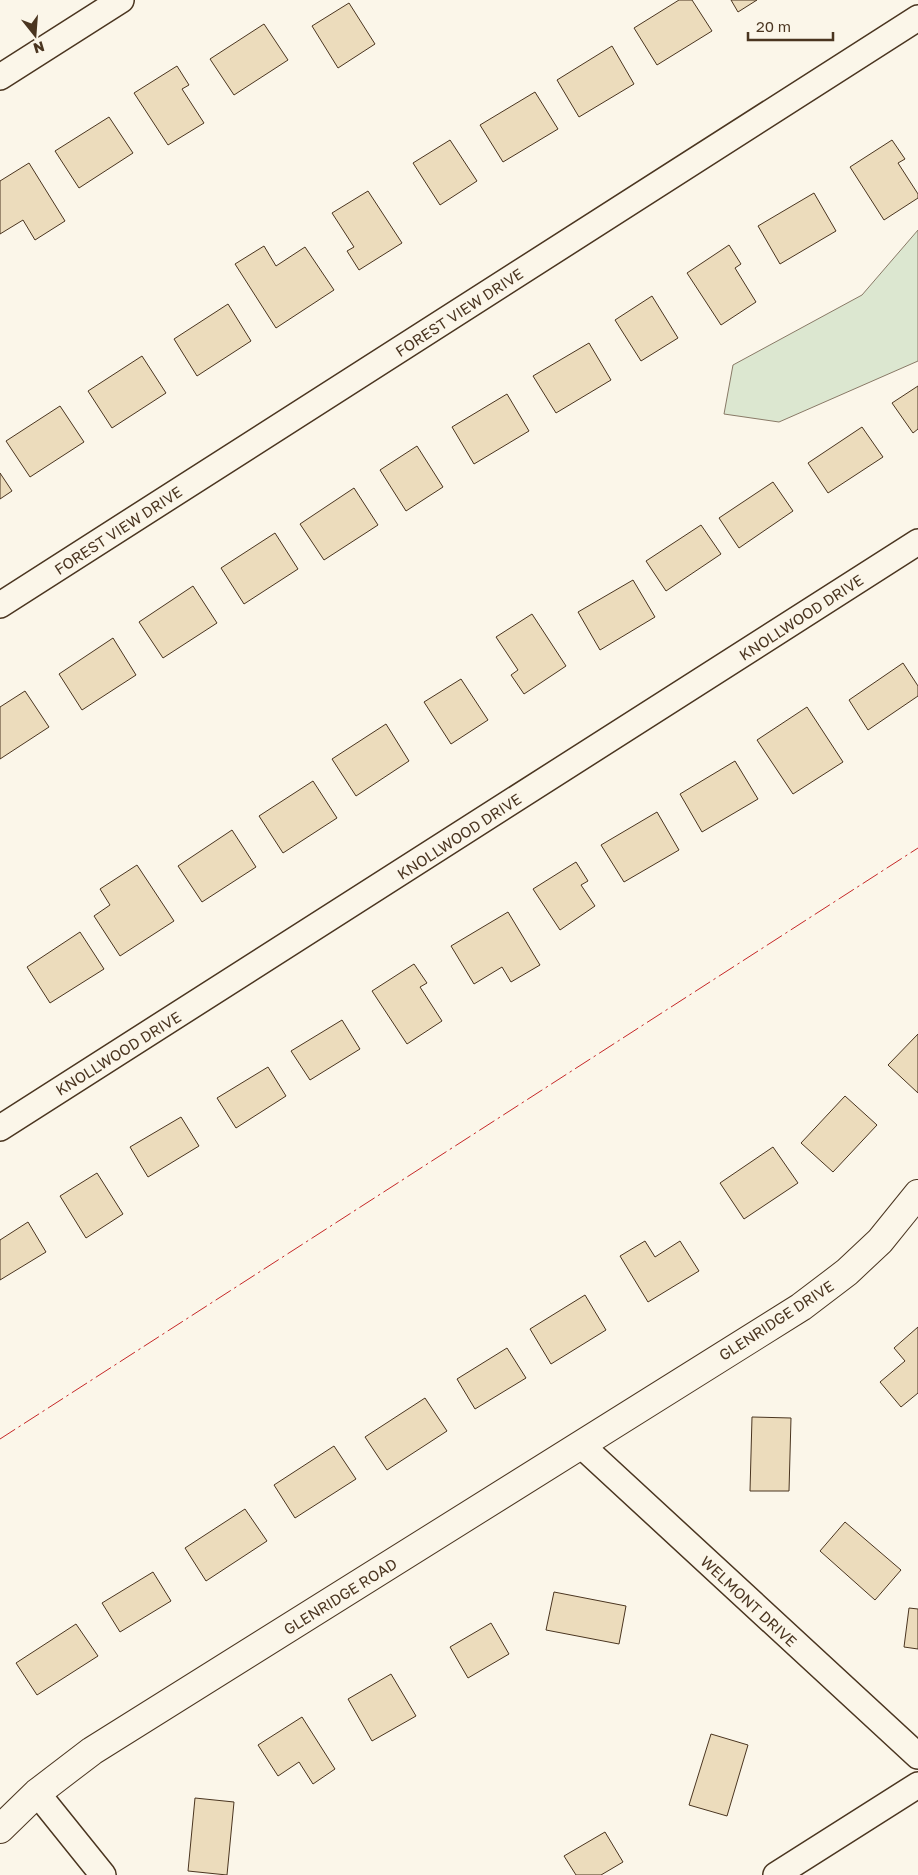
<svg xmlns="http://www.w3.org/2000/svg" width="918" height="1875" viewBox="0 0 918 1875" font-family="'Golos Text',sans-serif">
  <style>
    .green { fill: #dce7d0; stroke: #887966 }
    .building { fill: #ecdcbc; stroke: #4a3520 }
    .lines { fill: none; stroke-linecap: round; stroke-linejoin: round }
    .minor-casing { stroke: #4a3520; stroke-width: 28 }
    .tertiary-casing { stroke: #4a3520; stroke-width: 30 }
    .minor { stroke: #fbf6e9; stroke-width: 25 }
    .tertiary { stroke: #fbf6e9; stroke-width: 28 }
    .power { stroke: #c62828; stroke-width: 1; stroke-dasharray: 18 4 2.5 4; stroke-linecap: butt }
    .labels { text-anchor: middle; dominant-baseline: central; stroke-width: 4; stroke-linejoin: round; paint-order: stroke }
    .street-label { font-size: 15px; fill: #4a3520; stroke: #fbf6e9 }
  </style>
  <rect width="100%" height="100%" fill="#fbf6e9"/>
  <path class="green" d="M918 230V361L779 422 724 414 733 365 862 295Z"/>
  <path class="building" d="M679 0H692L712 31 657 65 634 28Z
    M731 0H757L738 12Z
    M349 3 375 44 338 68 312 26Z
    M264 24 288 60 234 95 210 59Z
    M612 46 634 84 579 117 557 80Z
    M177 66 189 85 182 89 204 123 168 145 134 93Z
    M535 92 558 129 503 162 480 125Z
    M109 117 133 153 79 188 55 151Z
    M450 140 477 181 440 205 413 163Z
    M892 140 905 159 898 163 918 194V198L884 220 850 167Z
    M29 163 65 221 35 240 23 220 0 234V181Z
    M368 191 402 243 359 270 347 251 354 247 332 213Z
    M814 193 836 231 780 264 758 226Z
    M729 245 741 264 735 268 756 302 721 325 687 273Z
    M264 246 276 266 305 247 334 290 276 328 235 264Z
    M652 296 678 338 641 361 615 320Z
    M228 304 251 341 197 376 174 339Z
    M589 343 611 380 556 413 533 376Z
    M142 356 166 393 112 428 88 391Z
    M918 386V429L913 433 892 403Z
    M507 394 529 431 474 464 452 427Z
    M60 406 84 442 30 477 6 441Z
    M862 427 883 457 828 493 808 463Z
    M417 446 443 487 406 511 380 470Z
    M0 473 12 491 0 499Z
    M773 482 793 511 739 548 719 518Z
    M354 488 378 525 324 560 300 524Z
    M701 525 721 554 666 591 646 561Z
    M275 533 298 569 244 604 221 568Z
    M633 580 655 617 600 650 578 612Z
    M193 586 217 623 163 658 139 622Z
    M532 614 566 666 524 694 511 675 518 670 496 637Z
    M113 638 136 675 82 710 59 674Z
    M903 663 918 686V696L868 730 849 700Z
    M461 679 488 720 451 744 424 702Z
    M25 691 49 727 0 759V707Z
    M807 707 843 762 793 794 757 740Z
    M386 724 409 761 356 796 332 759Z
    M735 761 758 799 702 832 680 794Z
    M313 781 337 818 283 853 259 816Z
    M657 812 679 850 624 882 601 845Z
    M232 830 256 867 202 902 178 866Z
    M576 862 588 881 581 885 595 906 560 930 533 889Z
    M137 865 174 921 120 956 94 916 110 905 100 889Z
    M508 912 540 965 511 982 502 967 474 984 451 946Z
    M80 932 104 969 50 1003 27 967Z
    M414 964 427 983 420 987 442 1021 407 1044 372 991Z
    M342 1020 360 1049 310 1080 291 1051Z
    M918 1034V1093L888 1065Z
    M268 1067 286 1096 236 1128 217 1098Z
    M845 1096 877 1125 833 1172 801 1143Z
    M181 1117 199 1146 148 1177 130 1147Z
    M773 1147 798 1183 744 1219 720 1183Z
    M97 1173 123 1214 86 1238 60 1196Z
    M28 1222 46 1252 0 1280V1240Z
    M645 1241 655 1257 680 1241 699 1271 648 1302 620 1256Z
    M585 1295 606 1330 551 1364 530 1329Z
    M918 1327V1393L901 1407 880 1382 905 1361 894 1348Z
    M507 1348 526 1378 475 1409 457 1379Z
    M425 1398 447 1431 387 1470 365 1437Z
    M752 1417 791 1418 789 1491H750Z
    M334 1446 356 1479 295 1518 274 1485Z
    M245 1509 267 1541 206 1581 185 1548Z
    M845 1522 901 1570 875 1600 820 1551Z
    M153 1572 171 1601 120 1632 102 1603Z
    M554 1592 626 1606 619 1644 546 1630Z
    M909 1608 918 1609V1649L904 1647Z
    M491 1623 509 1654 468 1678 450 1647Z
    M76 1624 98 1656 37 1695 16 1663Z
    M391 1674 416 1716 372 1741 348 1699Z
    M302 1717 335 1769 313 1784 299 1762 278 1776 258 1745Z
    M711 1734 748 1745 727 1816 689 1805Z
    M195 1798 234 1802 227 1875 188 1871Z
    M605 1832 623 1862 601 1875H576L564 1856Z"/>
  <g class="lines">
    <g class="minor-casing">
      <path id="minor" d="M0 77 121 0
        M0 605 918 18
        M0 1128 918 542
        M581 1445 918 1756
        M37 1793 103 1875
        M776 1875 918 1785"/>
    </g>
    <g class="tertiary-casing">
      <path id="tertiary" d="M0 1829 37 1793 92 1751 801 1307 847 1272 880 1241 918 1194"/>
    </g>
    <use href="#minor" class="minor"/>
    <use href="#tertiary" class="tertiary"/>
    <path class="power" d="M0 1439 918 848"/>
  </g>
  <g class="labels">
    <g class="street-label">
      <text transform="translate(459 312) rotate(-33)">FOREST VIEW DRIVE</text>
      <text transform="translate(118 530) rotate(-33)">FOREST VIEW DRIVE</text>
      <text transform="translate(801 617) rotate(-33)">KNOLLWOOD DRIVE</text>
      <text transform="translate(459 836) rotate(-33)">KNOLLWOOD DRIVE</text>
      <text transform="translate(118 1053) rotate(-32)">KNOLLWOOD DRIVE</text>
      <text transform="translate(776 1320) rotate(-33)">GLENRIDGE DRIVE</text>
      <text transform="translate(340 1596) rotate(-32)">GLENRIDGE ROAD</text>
      <text transform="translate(749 1601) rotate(43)">WELMONT DRIVE</text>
    </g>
  </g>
  <g transform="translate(35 35) rotate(163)" stroke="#fbf6e9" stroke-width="4" paint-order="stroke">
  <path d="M0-4L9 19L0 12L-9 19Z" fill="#4a3520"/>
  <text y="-8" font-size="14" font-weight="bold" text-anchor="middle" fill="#4a3520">N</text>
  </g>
  <path d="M748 32v8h85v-8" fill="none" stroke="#4a3520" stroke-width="2.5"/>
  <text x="756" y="32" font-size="15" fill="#4a3520" stroke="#fbf6e9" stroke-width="4" paint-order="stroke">20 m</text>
</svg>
